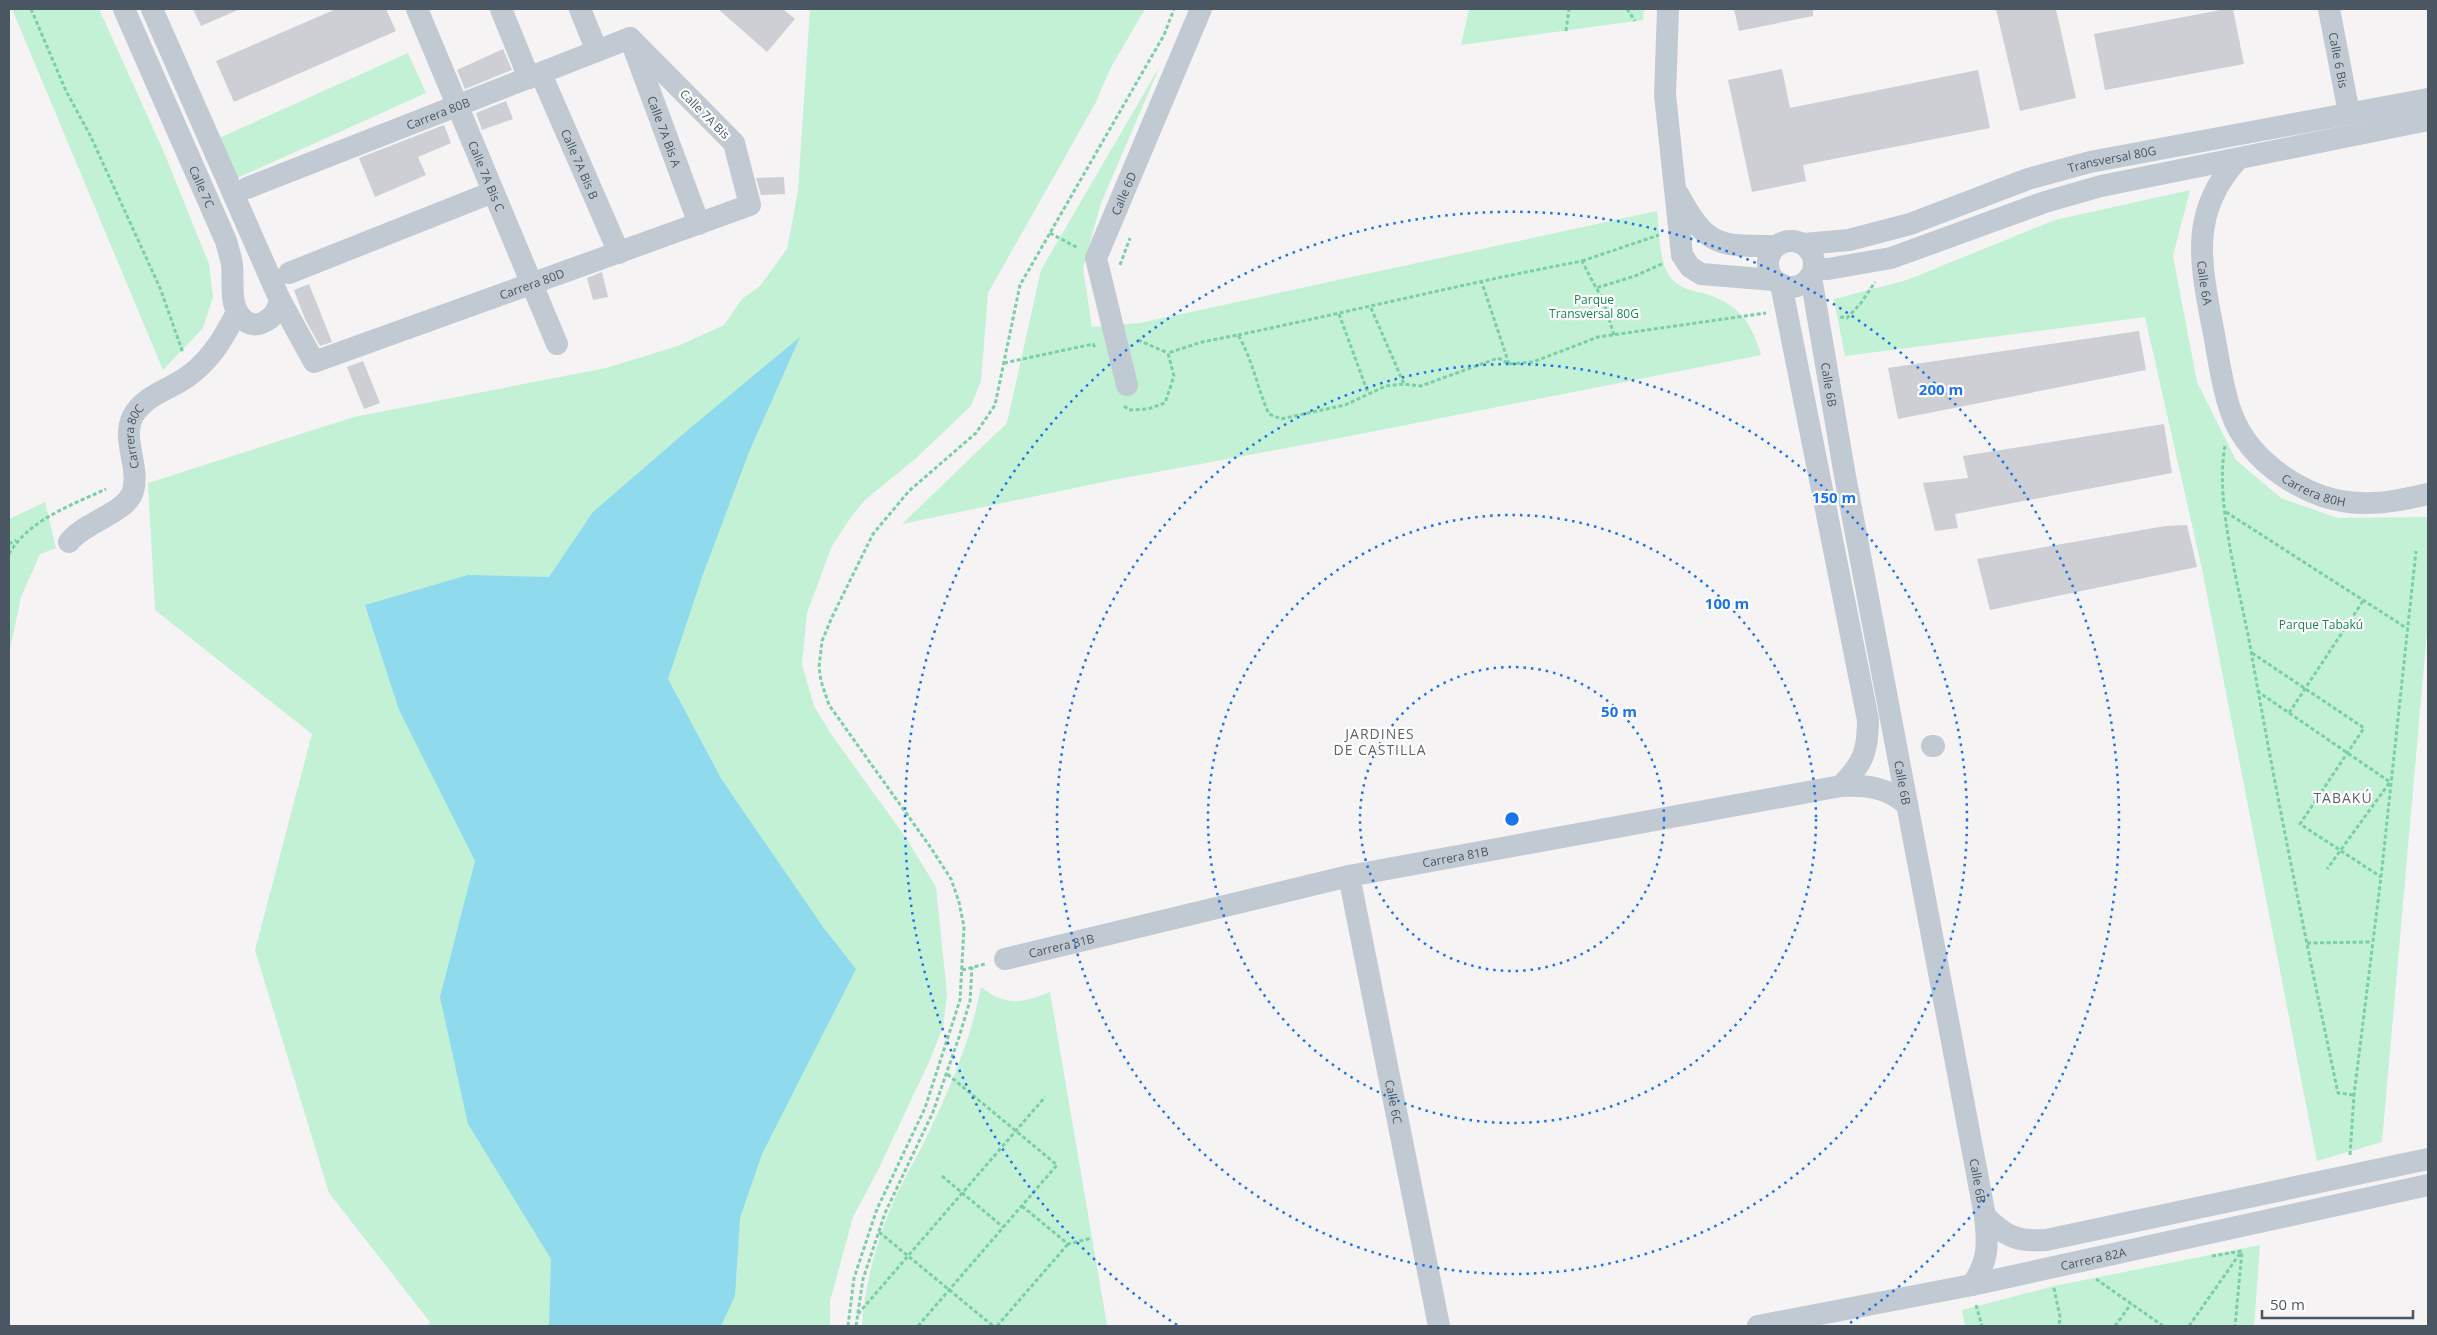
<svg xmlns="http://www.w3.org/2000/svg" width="2437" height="1335" viewBox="0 0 2437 1335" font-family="'Open Sans',sans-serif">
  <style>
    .green { fill: #c3f1d5 }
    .water { fill: #90daee }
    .building { fill: #cdcfd5 }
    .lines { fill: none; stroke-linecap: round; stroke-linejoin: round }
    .path { stroke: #7ad0a6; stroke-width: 3; stroke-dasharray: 4 2.5; stroke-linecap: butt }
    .minor { stroke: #c1cad2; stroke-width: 22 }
    .ring { fill: none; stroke: #1a73e8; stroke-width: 2.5; stroke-dasharray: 2.5 5 }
    .labels { text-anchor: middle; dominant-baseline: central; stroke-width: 4.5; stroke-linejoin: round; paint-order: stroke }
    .street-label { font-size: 12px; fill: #4a5661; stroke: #fff }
    .park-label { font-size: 12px; fill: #17864f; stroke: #fff }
    .neighbourhood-label { font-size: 14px; letter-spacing: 1px; fill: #5f6368; stroke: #fff }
    .centre { fill: #1a73e8; stroke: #fff; stroke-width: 2.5 }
    .ring-label { font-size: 15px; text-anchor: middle; font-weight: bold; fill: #1a73e8; stroke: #fff; stroke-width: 4.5; stroke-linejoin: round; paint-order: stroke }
  </style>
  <rect width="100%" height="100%" fill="#f5f3f3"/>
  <path class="green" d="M12 9H99L163 150 209 264 213 297 203 328 163 370Z
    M810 9H1145L1110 69 1096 102 988 293 981 381 971 406 915 459 865 500 851 517 832 546 807 613 802 664 814 706 831 734 906 838 936 887 947 994 943 1027 929 1062 879 1168 853 1217 830 1301V1326H428L430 1322 329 1193 255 950 312 734 155 610 148 483 354 417 606 368 678 346 724 325 742 299 760 286 787 249 798 191Z
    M1469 9H1644L1643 20 1461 45Z
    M408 53 426 93 235 179 217 139Z
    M1160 66 1101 203 1083 268 1092 327 1140 323 1657 211C1659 228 1659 261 1669 275 1679 290 1693 290 1709 295 1740 305 1752 325 1761 355L1335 439 1113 480 902 524 1007 423 1041 270Z
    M2190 190 2173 256 2197 382 2236 460 2281 498 2337 518 2428 517V620L2382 1142 2317 1161 2202 569 2145 317 1845 356 1834 299 1907 280 2055 220Z
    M45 502 56 548 40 554 21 597 9 654V519Z
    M981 987C1005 1007 1023 1003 1050 992L1107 1325 862 1326C864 1288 875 1248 889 1212 900 1184 917 1158 930 1130 952 1083 971 1039 981 987Z
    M2260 1245 2254 1326H1965L1962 1310 2054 1286Z"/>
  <path class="water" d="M800 337 749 452 702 577 668 679 722 780 823 927 856 969 762 1154 740 1218 735 1296 721 1326H549L551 1259 468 1124 440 997 475 861 399 710 365 605 468 575 549 577 593 512 689 429Z"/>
  <path class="building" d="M193 9H240L201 26Z
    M336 9H386L396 31 234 102 216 61Z
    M718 9H783L795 19 767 52Z
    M1734 9H1813V16L1739 31Z
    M1996 9H2056L2076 98 2020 111Z
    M2226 9H2233L2244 64 2105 90 2094 34Z
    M503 49 512 70 465 89 457 70Z
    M1782 69 1790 108 1978 70 1990 128 1803 165 1806 181 1752 192 1728 80Z
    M506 101 513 119 482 130 476 113Z
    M444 125 451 143 418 157 426 175 375 197 359 158Z
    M784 177 785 194 761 195 756 178Z
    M602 272 608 297 593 300 587 278Z
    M309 284 332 342 320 346 305 319 294 290Z
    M2139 331 2146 370 1898 419 1888 368Z
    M363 361 380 403 364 409 347 367Z
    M2164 424 2172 473 1955 514 1958 528 1935 531 1923 483 1968 478 1963 456Z
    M2187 525 2197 567 1990 610 1977 559 2165 526Z"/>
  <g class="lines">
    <path class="path" d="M31 9 66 91 91 137 160 288 183 353
      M1627 9 1635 21
      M1566 31 1569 9
      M1050 233 1078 248
      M1582 261 1659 235
      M1120 265 1130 238
      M1481 280 1509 364
      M1371 308 1404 384
      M1339 314 1368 393
      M1840 317 1847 318 1861 303 1875 282
      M1238 335C1353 311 1466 283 1582 261L1596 288
      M1614 335 1602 297 1596 288 1635 276 1664 263
      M1138 340 1168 353
      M1004 363 1093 344 1095 347
      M1124 406 1129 410 1148 409 1165 403 1174 376 1168 353 1202 342 1238 335C1253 360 1257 388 1269 414L1281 419 1345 405 1386 386 1404 384 1421 386 1498 358 1509 364 1533 362 1598 337 1766 313
      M2225 446C2214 503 2241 593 2251 651 2277 799 2307 946 2338 1093L2354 1095
      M2226 512 2408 629
      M9 544 16 540
      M9 554C28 520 72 505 106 489
      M2252 653 2364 728 2300 824 2381 877
      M2257 691 2390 782 2327 869
      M2289 713 2363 601
      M2307 943 2372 942
      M962 970 985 964
      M2350 1155 2354 1095 2381 877 2416 551
      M942 1176 1003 1227
      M1022 1206 1068 1244 1092 1238
      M879 1232 993 1326
      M2212 1256 2242 1251 2235 1326
      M2096 1279 2163 1326
      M2054 1288 2060 1317 2059 1326
      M1976 1305 1982 1326
      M858 1314 1045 1097
      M848 1326 854 1278 877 1209 925 1108 960 1000 964 927 959 902 951 879 931 848 829 705 821 681 819 667 822 641 832 617 873 534 909 491 976 433 995 405 1020 285 1164 35 1174 9
      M856 1326 863 1279 885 1213 933 1112 959 1037 970 1001 972 967
      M918 1326 1057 1165 946 1073
      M997 1326 1068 1244
      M2115 1326 2131 1304
      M2189 1326 2241 1252"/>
    <g class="minor">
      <path id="s1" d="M124 9 226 241C228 249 231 257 232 265 234 283 228 307 244 320 249 324 255 326 262 323 273 318 277 312 280 300"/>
      <path id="s2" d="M152 9 280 300 314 362 750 205 734 143 630 38"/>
      <path id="s3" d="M417 9 557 344"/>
      <path d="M501 9 529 78"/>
      <path d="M580 9 597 51"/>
      <path d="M1668 9 1665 95 1682 255 1690 267 1701 274 1774 280"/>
      <path id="s4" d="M2329 9 2349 113"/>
      <path id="s5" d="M633 46 699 224"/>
      <path id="s6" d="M541 74 619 253"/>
      <path id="s7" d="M2237 160C2190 212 2200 261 2212 324 2218 353 2221 384 2231 412 2249 463 2309 502 2361 503 2383 504 2406 499 2428 494"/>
      <path id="s8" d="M247 188 630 38"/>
      <path d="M1678 194C1707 247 1718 246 1775 246"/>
      <circle cx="1791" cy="264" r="23"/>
      <path id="s9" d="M1804 244 1849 240 1910 224 2028 179 2090 162 2428 99"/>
      <path d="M1814 269H1828L1891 258 2045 202 2101 186 2428 120"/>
      <path d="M289 273 493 192"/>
      <path id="s10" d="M1811 277 1845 476 1985 1216C1988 1244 1989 1261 1972 1285"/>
      <path d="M1781 284 1868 720C1868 752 1863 763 1841 786"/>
      <path id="s11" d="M1127 385 1096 258 1201 9"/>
      <path id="s12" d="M69 542C84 522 127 513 133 491 140 466 121 439 133 416 145 394 173 389 191 374 212 358 224 337 236 314"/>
      <path d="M1932 746H1934"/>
      <path id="s13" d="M1349 876 1439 1326"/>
      <path id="s14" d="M1005 959 1349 876 1841 786C1866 785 1888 787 1907 805"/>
      <path d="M1985 1216C2005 1236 2016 1242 2046 1240L2428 1159"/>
      <path id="s15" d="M1758 1326 1972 1285 2428 1185"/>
    </g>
  </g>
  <g class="ring">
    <circle cx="1512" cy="819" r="152"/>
    <circle cx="1512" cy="819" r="304"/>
    <circle cx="1512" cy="819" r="455"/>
    <path d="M1177 1325A607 607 0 1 1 1847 1325"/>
  </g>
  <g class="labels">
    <g class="street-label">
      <text stroke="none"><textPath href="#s4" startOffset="52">Calle 6 Bis</textPath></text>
      <text stroke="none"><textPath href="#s8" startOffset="205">Carrera 80B</textPath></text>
      <text transform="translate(705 114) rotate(45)">Calle 7A Bis</text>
      <text stroke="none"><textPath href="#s5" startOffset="91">Calle 7A Bis A</textPath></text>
      <text stroke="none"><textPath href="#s9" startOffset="321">Transversal 80G</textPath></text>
      <text stroke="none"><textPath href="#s6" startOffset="98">Calle 7A Bis B</textPath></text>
      <text stroke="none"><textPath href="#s3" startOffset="181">Calle 7A Bis C</textPath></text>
      <text stroke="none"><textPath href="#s1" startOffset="194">Calle 7C</textPath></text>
      <text stroke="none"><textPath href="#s11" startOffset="201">Calle 6D</textPath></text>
      <text stroke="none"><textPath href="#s2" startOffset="620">Carrera 80D</textPath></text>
      <text stroke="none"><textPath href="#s7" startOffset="132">Calle 6A</textPath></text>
      <text stroke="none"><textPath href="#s10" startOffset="109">Calle 6B</textPath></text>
      <text stroke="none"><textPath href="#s12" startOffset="139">Carrera 80C</textPath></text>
      <text stroke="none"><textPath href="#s7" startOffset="382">Carrera 80H</textPath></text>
      <text stroke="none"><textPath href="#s10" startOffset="514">Calle 6B</textPath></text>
      <text stroke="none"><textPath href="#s14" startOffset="462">Carrera 81B</textPath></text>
      <text stroke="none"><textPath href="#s14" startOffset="58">Carrera 81B</textPath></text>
      <text stroke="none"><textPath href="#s13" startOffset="230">Calle 6C</textPath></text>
      <text stroke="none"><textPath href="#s10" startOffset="919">Calle 6B</textPath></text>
      <text stroke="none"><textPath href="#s15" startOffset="342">Carrera 82A</textPath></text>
    </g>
    <g class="park-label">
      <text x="1594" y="299">Parque<tspan x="1594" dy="14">Transversal 80G</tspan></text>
      <text x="2321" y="624">Parque Tabakú</text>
    </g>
    <g class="neighbourhood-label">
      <text x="1380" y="733">JARDINES<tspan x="1380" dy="16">DE CASTILLA</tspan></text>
      <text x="2343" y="797">TABAKÚ</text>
    </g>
  </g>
  <circle cx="1512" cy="819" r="8" class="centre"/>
  <g class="ring-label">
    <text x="1941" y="395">200 m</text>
    <text x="1834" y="503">150 m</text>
    <text x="1727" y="609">100 m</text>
    <text x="1619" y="717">50 m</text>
  </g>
  <rect width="2437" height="1335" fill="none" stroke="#4a5661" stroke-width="20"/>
  <path d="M2262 1310v8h151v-8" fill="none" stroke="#4a5661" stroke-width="2.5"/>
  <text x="2270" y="1310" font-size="15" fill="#4a5661" stroke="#ffffff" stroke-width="4" paint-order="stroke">50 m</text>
</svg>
